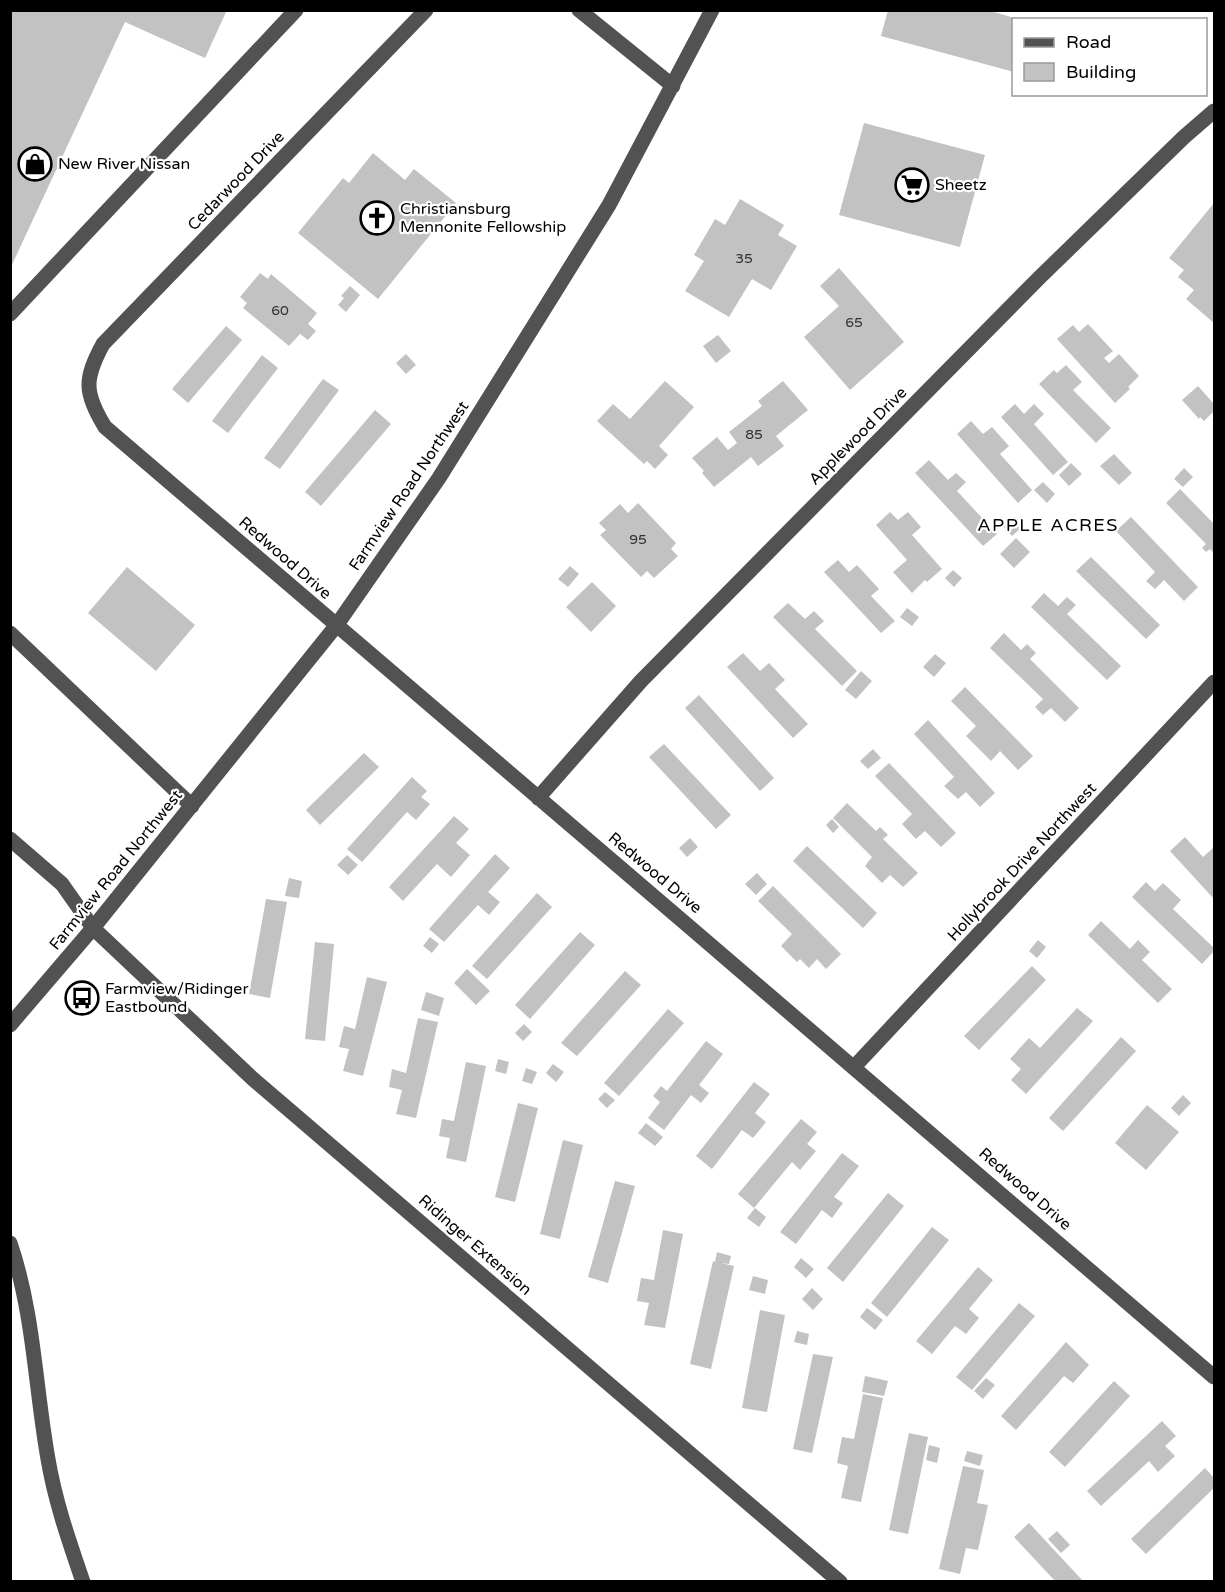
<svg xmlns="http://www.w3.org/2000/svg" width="1225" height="1592" viewBox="0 0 1225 1592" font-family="'Varela Round',sans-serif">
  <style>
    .building { fill: #c2c2c2 }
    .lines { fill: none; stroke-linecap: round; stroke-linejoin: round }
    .minor { stroke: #525252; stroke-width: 15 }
    .labels { text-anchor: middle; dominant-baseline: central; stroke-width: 4.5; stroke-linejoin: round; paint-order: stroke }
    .number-label { font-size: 14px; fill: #303030 }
    .poi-label { font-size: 16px; fill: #000; stroke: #fff; text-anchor: start }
    .street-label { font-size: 16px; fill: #000; stroke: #fff }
    .neighbourhood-label { font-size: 18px; letter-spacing: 1.5px; fill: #000; stroke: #fff }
  </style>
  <rect width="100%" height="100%" fill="#fff"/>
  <path class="building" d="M10 10H227L205 58 125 22 10 269Z
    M888 10H987L1018 19 1014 20V72L881 36Z
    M864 123 985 155 960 247 839 215Z
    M373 153 405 180 414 169 456 203 378 299 298 233 343 178 349 183Z
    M740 199 784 225 778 235 797 246 771 290 752 279 729 317 685 291 704 261 694 255 715 219 725 225Z
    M1214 203V323L1186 299 1194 290 1178 277 1184 270 1169 258Z
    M839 268 904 342 850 390 804 337 839 306 820 286Z
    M260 273 268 279 271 274 317 313 308 324 316 331 308 340 300 334 289 346 243 308 247 303 240 297Z
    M350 286 360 295 346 312 338 305 344 298 341 296Z
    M1088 324 1113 351 1104 358 1109 363 1119 354 1139 376 1128 387 1130 389 1115 403 1057 339 1073 325 1079 332Z
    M226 326 242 340 188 403 172 389Z
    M718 335 731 351 716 363 703 346Z
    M406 354 416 365 406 374 396 363Z
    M262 355 278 368 228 433 212 421Z
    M1066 365 1082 382 1073 390 1111 428 1096 443 1039 384 1054 370 1057 373Z
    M323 379 339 390 280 469 264 458Z
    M665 381 694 407 659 446 668 455 655 469 647 461 644 464 597 421 613 404 630 419Z
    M783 381 808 410 776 436 784 446 758 466 751 457 714 487 702 473 704 471 692 458 717 437 728 450 737 443 729 432 762 406 758 401Z
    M1198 386 1214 404V411L1204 421 1200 417 1199 419 1182 400Z
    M1015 404 1024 414 1034 404 1044 414 1034 424 1068 462 1053 475 1001 417Z
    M375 410 391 424 321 506 305 492Z
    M971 421 983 434 992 427 1009 446 1000 454 1032 490 1018 503 957 434Z
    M1114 454 1132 473 1119 485 1100 466Z
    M929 460 948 480 956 473 966 482 957 491 997 534 983 546 915 473Z
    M1071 463 1082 474 1069 486 1059 475Z
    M1184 468 1193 477 1183 487 1174 479Z
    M1043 482 1055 494 1047 503 1034 490Z
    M1180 489 1214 524V553L1210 549 1206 552 1202 548 1206 544 1166 503Z
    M638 503 676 543 671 549 678 556 654 578 647 571 641 577 600 535 606 530 599 523 620 504 628 513Z
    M890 512 898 520 908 512 921 527 912 535 942 569 927 582 925 580 912 593 893 572 907 560 876 525Z
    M1011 517 1021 528 1012 536 1002 525Z
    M1131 517 1198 587 1184 601 1164 580 1155 589 1146 581 1155 572 1116 531Z
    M1016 538 1030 552 1014 568 1000 554Z
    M1091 557 1160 625 1146 639 1076 571Z
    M838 560 849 572 857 565 879 589 871 596 895 621 881 633 824 572Z
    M570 566 579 574 568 587 558 579Z
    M127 567 195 625 156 671 88 613Z
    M953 570 962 578 954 587 945 578Z
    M592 582 616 606 591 632 566 607Z
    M1044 593 1058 606 1067 597 1076 605 1067 614 1121 666 1107 680 1031 607Z
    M788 603 805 619 814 611 824 621 815 629 857 671 842 686 773 617Z
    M907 608 919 617 912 626 900 617Z
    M1004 633 1021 650 1027 644 1036 653 1030 659 1079 708 1065 722 1051 708 1043 715 1035 707 1043 699 990 648Z
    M743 653 760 671 769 663 785 680 775 689 808 724 793 738 727 667Z
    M935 654 946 663 934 677 923 667Z
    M861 671 872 681 856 699 845 690Z
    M965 687 1033 756 1018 770 1000 751 991 761 966 736 976 726 951 701Z
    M699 695 774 778 760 791 685 708Z
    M928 720 995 793 980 807 966 792 958 799 944 786 954 777 914 734Z
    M664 744 731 815 716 829 649 757Z
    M873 749 881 758 868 769 860 761Z
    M364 753 379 767 320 825 306 810Z
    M889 763 956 833 941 847 925 831 916 839 902 824 912 814 875 776Z
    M412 777 427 791 421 797 430 804 416 820 407 812 362 862 347 849Z
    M847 803 876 831 880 827 888 835 883 839 918 873 903 887 890 875 882 883 865 866 872 857 833 818Z
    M454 816 469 829 456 843 470 855 451 877 437 864 403 901 389 887Z
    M832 819 839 827 833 833 826 825Z
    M1185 837 1203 857 1213 848 1214 850V899L1170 851Z
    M690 838 698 847 687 857 679 848Z
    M807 846 877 913 863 928 793 861Z
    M495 854 510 868 488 892 500 902 489 915 478 905 444 942 429 929Z
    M347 855 358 865 348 875 337 865Z
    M757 873 767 884 756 895 745 884Z
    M289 878 302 881 299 898 285 896Z
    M1146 882 1155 891 1163 883 1181 900 1173 909 1214 948V951L1202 964 1132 897Z
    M773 886 841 954 826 969 817 959 809 968 800 959 797 962 781 946 792 934 758 901Z
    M537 893 552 907 487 979 472 966Z
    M266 899 287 902 270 998 249 994Z
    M1101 921 1130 949 1138 940 1150 952 1142 960 1172 989 1158 1003 1088 935Z
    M580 932 595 945 530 1019 515 1005Z
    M430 937 439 944 432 953 423 946Z
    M1038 940 1046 947 1037 958 1029 951Z
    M315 942 334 944 325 1041 305 1039Z
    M1032 966 1046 980 979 1050 964 1036Z
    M467 969 490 991 476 1005 454 983Z
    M625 971 641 985 577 1056 561 1043Z
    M367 977 387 982 363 1076 343 1071 349 1049 339 1047 344 1026 355 1029Z
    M426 992 444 998 439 1016 421 1010Z
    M1077 1008 1093 1021 1026 1094 1011 1080 1021 1069 1010 1059 1029 1038 1040 1048Z
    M668 1009 684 1023 619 1096 604 1083Z
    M418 1018 438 1022 416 1118 396 1114 402 1090 389 1087 392 1069 406 1073Z
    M524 1024 532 1032 523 1041 515 1033Z
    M1121 1037 1136 1051 1063 1131 1049 1118Z
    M706 1041 723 1054 699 1085 709 1093 701 1103 691 1095 664 1130 648 1118 660 1102 653 1096 661 1086 667 1091Z
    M498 1059 509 1062 506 1074 495 1071Z
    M466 1062 486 1066 466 1162 446 1158 450 1138 439 1136 442 1119 454 1121Z
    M553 1064 564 1072 556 1082 546 1073Z
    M526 1068 537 1072 532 1084 522 1081Z
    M754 1082 770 1094 755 1113 766 1122 753 1138 742 1130 712 1169 696 1156Z
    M605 1092 615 1100 607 1108 598 1099Z
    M1183 1095 1191 1103 1179 1116 1171 1108Z
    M518 1103 538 1108 515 1202 495 1197Z
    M1147 1105 1179 1132 1146 1170 1115 1143Z
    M801 1119 817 1132 807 1144 816 1151 800 1170 792 1162 754 1208 738 1194Z
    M646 1123 663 1137 655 1146 638 1133Z
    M563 1140 583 1145 560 1239 540 1234Z
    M842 1153 859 1166 834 1197 843 1203 832 1218 822 1210 796 1244 780 1232Z
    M615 1181 635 1186 608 1283 588 1277Z
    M888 1193 904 1206 843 1282 827 1268Z
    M755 1208 766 1217 759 1227 747 1218Z
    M932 1227 949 1240 887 1317 871 1303Z
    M663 1230 683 1234 665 1328 644 1325 649 1303 637 1301 641 1278 654 1280Z
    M717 1252 731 1256 729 1264 721 1263 734 1266 711 1369 690 1364 713 1261 715 1262Z
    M801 1258 814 1269 806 1278 794 1267Z
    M978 1267 993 1280 969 1309 979 1318 966 1334 955 1326 932 1354 916 1341Z
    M753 1276 768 1280 765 1294 749 1290Z
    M812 1288 823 1299 813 1310 802 1299Z
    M1019 1303 1035 1316 972 1390 956 1377Z
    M867 1308 883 1320 875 1330 860 1317Z
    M760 1310 785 1315 767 1412 742 1408Z
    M797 1331 809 1334 807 1345 794 1342Z
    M1066 1342 1089 1365 1073 1383 1064 1376 1016 1430 1001 1416Z
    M813 1354 833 1357 812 1453 793 1449Z
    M865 1376 888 1381 884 1396 862 1392Z
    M986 1378 995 1385 983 1399 974 1391Z
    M1114 1381 1130 1396 1065 1467 1049 1452Z
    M863 1394 883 1398 861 1502 841 1498 848 1466 837 1463 842 1437 854 1439Z
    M1162 1421 1176 1436 1165 1446 1175 1456 1158 1472 1149 1461 1101 1506 1087 1491Z
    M909 1433 928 1437 908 1534 889 1530Z
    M929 1445 940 1448 937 1463 926 1460Z
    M967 1451 983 1455 980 1466 964 1461Z
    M963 1466 984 1470 977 1503 988 1505 978 1550 966 1548 960 1574 939 1569Z
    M1205 1468 1214 1478V1488L1146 1554 1131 1539Z
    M1029 1523 1084 1582H1056L1014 1537Z
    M1057 1531 1070 1545 1061 1553 1048 1539Z"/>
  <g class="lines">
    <path class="minor" d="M426 10 103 344C84 379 84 393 105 427 474 745 846 1058 1214 1377
      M579 10 673 86
      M10 314 296 10
      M10 633 192 806
      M538 798 641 681 1039 278 1184 137 1214 111
      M10 839 62 884 93 928 253 1079 840 1582
      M10 1025 93 928 336 626 439 478 609 205 712 10
      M855 1066 1214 682
      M10 1243C34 1313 35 1386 48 1459 55 1501 69 1541 83 1582"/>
  </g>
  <defs>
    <g id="shop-ring" transform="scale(1.725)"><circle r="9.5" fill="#fff" stroke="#000" stroke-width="1.5"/><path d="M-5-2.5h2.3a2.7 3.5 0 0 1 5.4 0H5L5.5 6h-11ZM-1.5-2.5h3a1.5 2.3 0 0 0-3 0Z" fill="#000"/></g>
    <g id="supermarket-ring" transform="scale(1.725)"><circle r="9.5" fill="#fff" stroke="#000" stroke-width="1.5"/><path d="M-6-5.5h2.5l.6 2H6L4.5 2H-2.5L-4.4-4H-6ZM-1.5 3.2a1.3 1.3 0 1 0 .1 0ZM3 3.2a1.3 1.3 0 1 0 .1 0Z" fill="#000"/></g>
    <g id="church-ring" transform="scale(1.725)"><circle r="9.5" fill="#fff" stroke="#000" stroke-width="1.5"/><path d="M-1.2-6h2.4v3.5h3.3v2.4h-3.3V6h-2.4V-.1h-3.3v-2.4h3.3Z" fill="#000"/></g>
    <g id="bus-ring" transform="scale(1.725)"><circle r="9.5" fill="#fff" stroke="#000" stroke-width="1.5"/><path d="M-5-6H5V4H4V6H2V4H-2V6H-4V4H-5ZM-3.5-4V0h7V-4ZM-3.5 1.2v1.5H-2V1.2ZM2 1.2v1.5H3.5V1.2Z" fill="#000"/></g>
  </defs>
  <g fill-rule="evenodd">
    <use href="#shop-ring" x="35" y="164"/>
    <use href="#supermarket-ring" x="912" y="185"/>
    <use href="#church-ring" x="377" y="218"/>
    <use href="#bus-ring" x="82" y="998"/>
  </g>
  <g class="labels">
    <g class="number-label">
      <text x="744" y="258">35</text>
      <text x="280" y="310">60</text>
      <text x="854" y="322">65</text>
      <text x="754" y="434">85</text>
      <text x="638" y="539">95</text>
    </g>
    <g class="poi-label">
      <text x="58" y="164">New River Nissan</text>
      <text x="935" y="185">Sheetz</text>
      <text x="400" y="209">Christiansburg<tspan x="400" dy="18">Mennonite Fellowship</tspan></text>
      <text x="105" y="989">Farmview/Ridinger<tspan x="105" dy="18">Eastbound</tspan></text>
    </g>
    <g class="street-label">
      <text transform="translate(236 181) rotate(-46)">Cedarwood Drive</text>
      <text transform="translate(858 436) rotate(-45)">Applewood Drive</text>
      <text transform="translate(409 486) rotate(-56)">Farmview Road Northwest</text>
      <text transform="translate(285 558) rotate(41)">Redwood Drive</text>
      <text transform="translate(1022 862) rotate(-47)">Hollybrook Drive Northwest</text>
      <text transform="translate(116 870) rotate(-51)">Farmview Road Northwest</text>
      <text transform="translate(655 873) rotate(40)">Redwood Drive</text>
      <text transform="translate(1025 1189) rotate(41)">Redwood Drive</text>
      <text transform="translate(475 1245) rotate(41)">Ridinger Extension</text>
    </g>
    <g class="neighbourhood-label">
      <text x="1048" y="525">APPLE ACRES</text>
    </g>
  </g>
  <rect width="1225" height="1592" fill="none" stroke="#000000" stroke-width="24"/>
  <rect x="1012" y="18" width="195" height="78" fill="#ffffff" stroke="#999999" stroke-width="1.5"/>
  <rect x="1024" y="38" width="30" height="9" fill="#525252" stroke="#999999" stroke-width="1.5"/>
  <text x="1066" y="48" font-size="18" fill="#000000">Road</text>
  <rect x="1024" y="63" width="30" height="18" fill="#c2c2c2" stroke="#999999" stroke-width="1.5"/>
  <text x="1066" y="78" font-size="18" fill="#000000">Building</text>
</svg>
